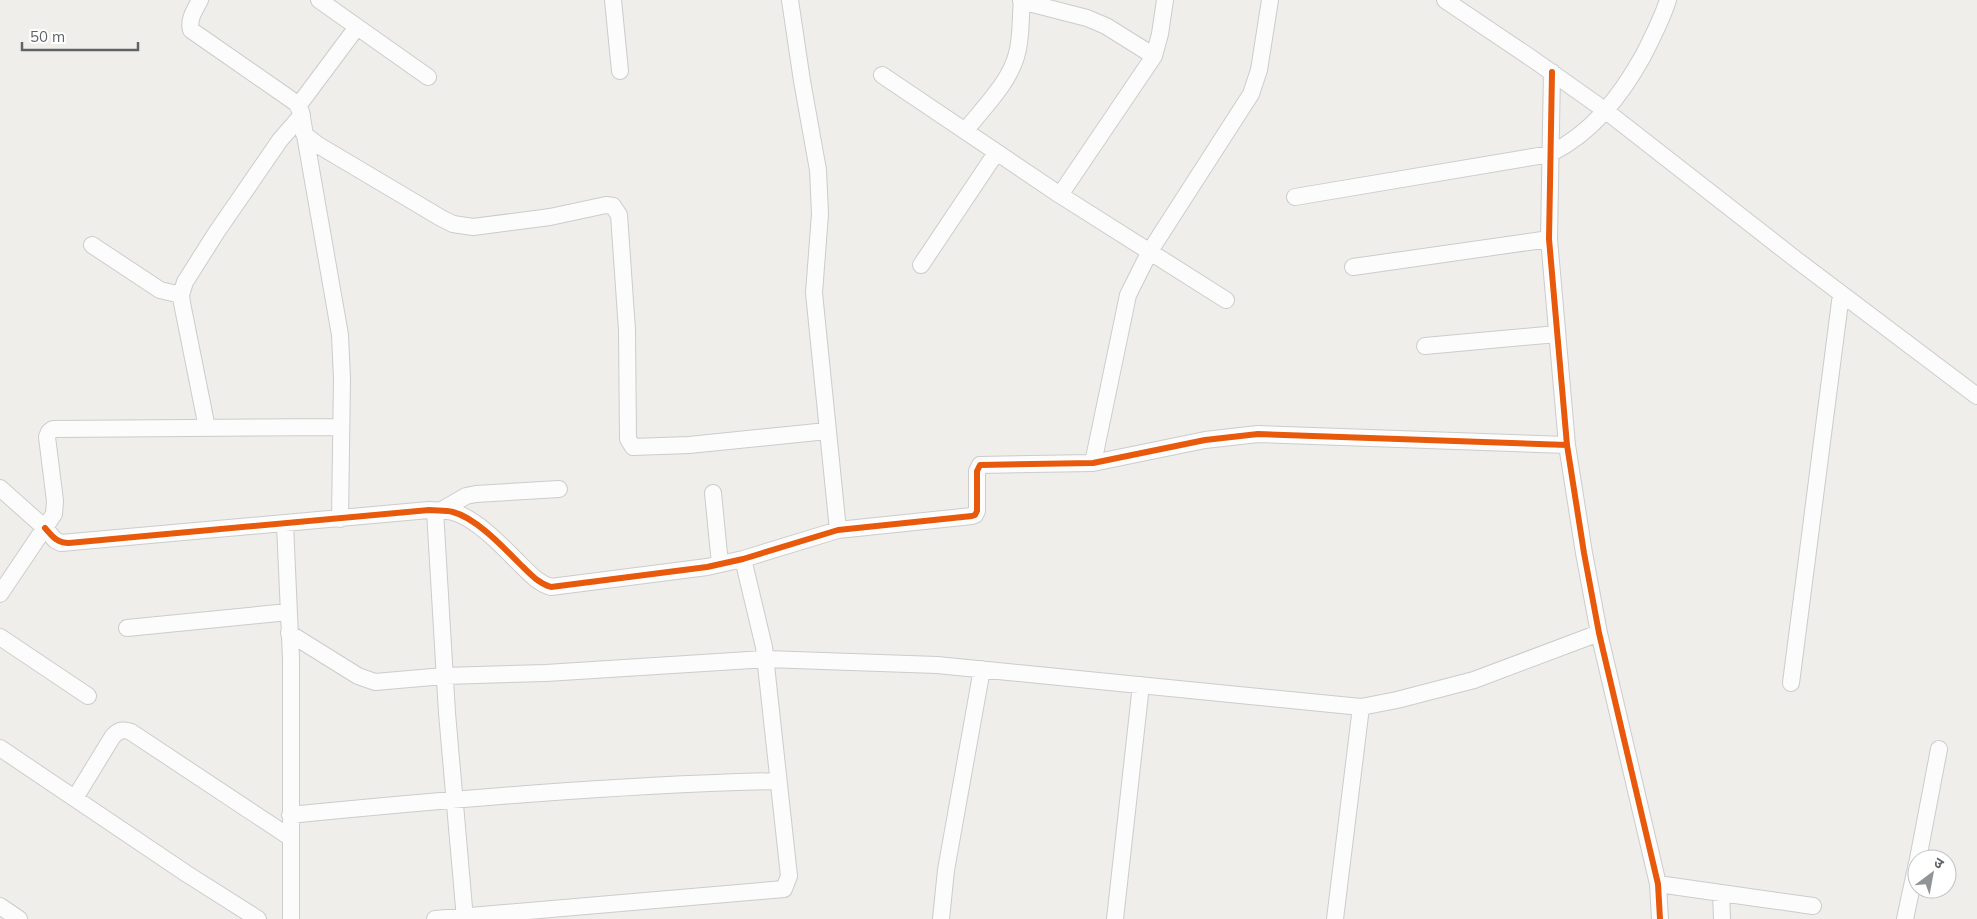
<svg xmlns="http://www.w3.org/2000/svg" width="1977" height="919" viewBox="0 0 1977 919" font-family="Mulish,'Noto Sans Devanagari',sans-serif">
  <style>
    .lines { fill: none; stroke-linecap: round; stroke-linejoin: round }
    .minor-casing { stroke: #cbcccc; stroke-width: 18 }
    .minor { stroke: #fdfcfc; stroke-width: 16 }
    .cycleway-casing { stroke: #fff; stroke-width: 9 }
    .cycleway { stroke: #e8590c; stroke-width: 6 }
  </style>
  <rect width="100%" height="100%" fill="#efeeea"/>
  <g class="lines">
    <g class="minor-casing">
      <path id="minor" d="M200 0C195 10 188 19 191 30L296 103 301 112 340 335 342 379 340 519
        M319 0 428 77
        M613 0 620 71
        M790 0 802 81 818 170 820 214 814 293 838 530
        M1445 0 1534 60 1606 111 1798 261 1977 396
        M1021 1 1087 18 1106 26 1154 56
        M1552 72 1549 239 1567 445 1584 553 1599 633 1658 884 1660 919
        M882 75 1060 195 1226 300
        M298 106 357 27
        M966 130C983 108 1008 84 1016 57 1022 39 1020 19 1022 0
        M304 134 318 145 441 218 453 224 473 227 550 217 606 205 613 206 619 215 627 330 628 439 633 447 689 445 827 431
        M1060 195 1154 56 1160 34 1165 0
        M1295 197 1550 154C1593 132 1620 97 1643 56 1652 38 1662 19 1668 0
        M92 245 160 290 181 295
        M921 265 996 153
        M1353 267 1549 239
        M1425 346 1557 334
        M207 428 182 303 181 295 185 282 216 233 280 140 302 115
        M1093 463 1128 295 1150 251 1251 94 1259 70 1270 0
        M0 488 45 528 55 540 61 543 429 510C437 511 445 510 453 512 476 518 503 547 520 564 530 574 538 583 551 587L707 567 743 559 838 530 972 516 975 515 977 511V471L980 465 1093 463 1205 440 1258 434 1567 445
        M713 493 720 564
        M435 511 447 713 465 919
        M440 511 466 496 476 494 559 489
        M285 524 291 659V919
        M0 594 54 514 55 501 47 437 49 432 53 429 341 427
        M127 628 288 612
        M289 633 358 676 375 682 444 676 546 673 766 659 937 665 1361 707 1397 700 1474 680 1599 633
        M0 637 88 696
        M1791 683 1841 294
        M0 748 187 874 258 919
        M75 798 113 736C119 730 123 729 131 732L291 838
        M290 815C453 799 615 785 778 781
        M1918 859 1939 749
        M1658 884 1813 906
        M1721 893 1722 919
        M0 906 19 919
        M435 919 784 889 789 876 764 647 743 559
        M941 919 946 870 982 669
        M1115 919 1141 685
        M1335 919 1361 707
        M1905 919 1917 863"/>
    </g>
    <use href="#minor" class="minor"/>
    <g class="cycleway-casing">
      <path id="cycleway" d="M1552 72 1549 239 1567 445 1584 553 1599 633 1658 884 1660 919
        M45 528C53 537 57 543 69 543L429 510C437 511 445 510 453 512 476 518 503 547 520 564 530 574 538 583 551 587L707 567 743 559 838 530 972 516 975 515 977 511V471L980 465 1093 463 1205 440 1258 434 1567 445"/>
    </g>
    <use href="#cycleway" class="cycleway"/>
  </g>
  <g transform="translate(1932 874) rotate(32)"><circle r="24" fill="#ffffff" stroke="#bfc1c3"/>
  <path d="M0-4L9 19L0 12L-9 19Z" fill="#919496"/>
  <text y="-8" font-size="14" font-weight="bold" text-anchor="middle" fill="#5f6368">उ</text>
  </g>
  <path d="M22 42v8h116v-8" fill="none" stroke="#5f6368" stroke-width="2.5"/>
  <text x="30" y="42" font-size="15" fill="#5f6368" stroke="#ffffff" stroke-width="4" paint-order="stroke">50 m</text>
</svg>
